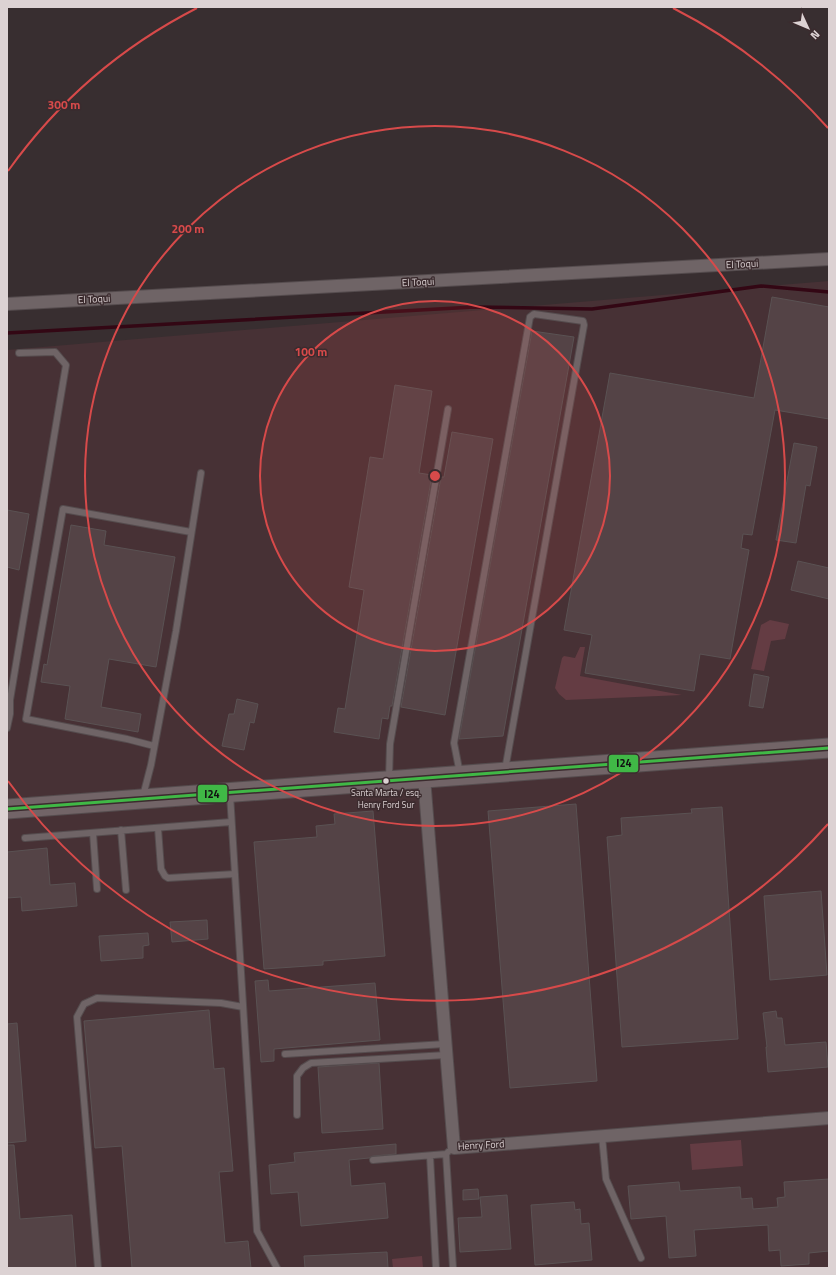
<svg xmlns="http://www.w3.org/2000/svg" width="836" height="1275" viewBox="0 0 836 1275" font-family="'Titillium Web',sans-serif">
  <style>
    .built { fill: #473135 }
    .green { fill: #643c43 }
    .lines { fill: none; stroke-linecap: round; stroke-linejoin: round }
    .stream { stroke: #330714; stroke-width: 3.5 }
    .building { fill: #544346; stroke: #5a5253 }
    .service-casing { stroke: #554c4e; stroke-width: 8 }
    .minor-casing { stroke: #554c4e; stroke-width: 14 }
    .primary-casing { stroke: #554c4e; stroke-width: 21 }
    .service { stroke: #6f6466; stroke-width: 6 }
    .minor { stroke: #6f6466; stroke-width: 12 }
    .primary { stroke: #726467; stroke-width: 19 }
    .bus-1-casing { stroke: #3b2b2e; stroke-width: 6 }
    .bus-1 { stroke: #40b846; stroke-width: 3 }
    .ring { fill: none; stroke: #d74a4a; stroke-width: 2 }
    .bus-dot { fill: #dcd2d3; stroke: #3b2b2e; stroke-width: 1.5 }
    .labels { text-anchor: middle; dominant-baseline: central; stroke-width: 3; stroke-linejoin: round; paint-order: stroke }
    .bus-label { font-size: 9px; fill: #dcd2d3; stroke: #3b2b2e }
    .street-label { font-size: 10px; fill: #dcd2d3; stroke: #3b2b2e }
    .centre { fill: #d74a4a; stroke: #3b2b2e; stroke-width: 2 }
    .ring-label { font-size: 12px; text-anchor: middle; font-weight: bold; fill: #d74a4a; stroke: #3b2b2e; stroke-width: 3; stroke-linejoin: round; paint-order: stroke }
    .line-badge { stroke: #3b2b2e; stroke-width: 1.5 }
    .pale-badge-label { font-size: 11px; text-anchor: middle; font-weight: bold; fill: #111 }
  </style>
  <rect width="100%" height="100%" fill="#382e30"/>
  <path class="built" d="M829 281V1268H7V350Z"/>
  <path class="green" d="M770 620 789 624 785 639 771 641 764 671 751 669 761 625Z
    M580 647H585L580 676 682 695 566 700 559 694 555 688 562 658 564 656 575 658Z
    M741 1140 743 1166 692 1170 690 1144Z
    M422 1256 423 1268H393L392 1259Z"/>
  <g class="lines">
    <path class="stream" d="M7 333 474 307 592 309 761 286 829 292"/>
  </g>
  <path class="building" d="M772 297 829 307V419L775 410 752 535 743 534 741 548 749 550 730 659 700 654 694 691 585 673 592 635 564 630 610 373 754 398Z
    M532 331 574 337 503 736 459 739Z
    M395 385 432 391 419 473 432 475 392 706H390L388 719 382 718 379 739 334 732 338 708 345 709 364 590 349 587 370 457 383 459Z
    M452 432 493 439 445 715 401 707 441 477H444Z
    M794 443 817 447 810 486 806 485 796 543 776 540Z
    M7 510 29 514 19 570 7 567Z
    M71 525 106 531 104 545 175 557 156 667 109 659 101 707 141 714 138 732 65 719 70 686 41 682 44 664 47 665Z
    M798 561 829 568V599L791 590Z
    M754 674 769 677 763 708 749 706Z
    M237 699 258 704 254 723 250 722 244 750 222 746 229 714H234Z
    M576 804 597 1081 510 1088 488 811Z
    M722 807 738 1039 622 1047 607 837 622 835 621 818 692 813 691 809Z
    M373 811 385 956 323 961V965L264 969 254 842 317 837 316 826 335 824 334 814Z
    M47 848 50 885 75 883 77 906 22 911 21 897 7 898V852Z
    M821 891 827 975 770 980 764 896Z
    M207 920 208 939 172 942 170 922Z
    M148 933 149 945 143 946V958L101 961 99 936Z
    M268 980 269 991 375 983 380 1040 274 1049V1061L261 1062 255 981Z
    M209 1010 214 1069 224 1068 233 1171 219 1172 225 1243 248 1241 251 1268H132L122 1146 95 1148 84 1021Z
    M776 1011 777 1018H782L785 1045 826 1042 828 1067 768 1072 766 1047H767L763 1013Z
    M17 1023 26 1141 7 1143V1024Z
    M379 1063 383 1129 322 1133 318 1067Z
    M396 1144V1154L373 1156 369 1158 349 1160 351 1186 385 1183 388 1218 301 1226 298 1192 271 1194 269 1165 295 1162 294 1153Z
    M7 1145H14L20 1219 72 1215 76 1268H7Z
    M829 1179V1251L809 1253V1264L781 1266 780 1250 769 1251 768 1225 694 1230 696 1256 669 1258 666 1216 631 1219 628 1186 679 1182 680 1191 740 1187 741 1199 752 1198 753 1209 778 1207 777 1198 785 1197 784 1182Z
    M478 1189 479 1199 463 1200V1190Z
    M507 1195 511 1249 460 1252 458 1218 482 1217 480 1197Z
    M574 1202 575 1210 580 1209 581 1224 589 1223 592 1260 535 1265 531 1205Z
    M387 1252 388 1268H305L304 1256Z"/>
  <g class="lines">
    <g class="service-casing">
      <path id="service" d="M7 728 10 714V700L66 365 55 352 19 353
        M154 746 127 739 26 719 63 509 191 532
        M460 774 454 743 530 317 534 314 583 321 584 325 505 770
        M389 779 390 744 448 409
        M230 794 257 1231 277 1268
        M143 796 151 765 176 631 201 473
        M158 828 161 869 165 876 168 878 235 874
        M121 830 126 890
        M93 833 97 889
        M25 838 231 822
        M285 1054 445 1044
        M297 1115V1076L303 1068 311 1063 446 1055
        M602 1136 606 1179 641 1258
        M446 1154 453 1268
        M430 1156 436 1268
        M373 1160 446 1154 448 1152
        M98 1268 77 1017 84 1004 97 998 221 1003 243 1007"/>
    </g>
    <g class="minor-casing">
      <path id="minor" d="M7 304 829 259
        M424 778 454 1148 829 1118"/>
    </g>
    <g class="primary-casing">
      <path id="primary" d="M7 809 829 748"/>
    </g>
    <use href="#service" class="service"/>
    <use href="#minor" class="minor"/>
    <use href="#primary" class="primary"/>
    <g class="bus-1-casing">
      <path id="bus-1" d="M7 809 829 748"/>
    </g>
    <use href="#bus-1" class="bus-1"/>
  </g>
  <circle cx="435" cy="476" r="175" fill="#d74a4a" fill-opacity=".12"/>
  <g class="ring">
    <circle cx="435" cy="476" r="175"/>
    <circle cx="435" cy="476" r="350"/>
    <path d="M828 824A525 525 0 0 1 8 781M8 171A525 525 0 0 1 197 8M673 8A525 525 0 0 1 828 128"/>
  </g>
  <circle class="bus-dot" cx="386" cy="781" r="3.5"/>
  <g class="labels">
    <g class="bus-label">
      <text x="386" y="792">Santa Marta / esq.<tspan x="386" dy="12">Henry Ford Sur</tspan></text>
    </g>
    <g class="street-label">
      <text transform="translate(742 264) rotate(-3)">El Toqui</text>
      <text transform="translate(418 282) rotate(-3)">El Toqui</text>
      <text transform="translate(94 299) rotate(-3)">El Toqui</text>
      <text transform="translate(481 1145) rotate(-3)">Henry Ford</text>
    </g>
  </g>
  <circle cx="435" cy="476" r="6" class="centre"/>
  <g class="ring-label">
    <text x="64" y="109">300 m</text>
    <text x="188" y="233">200 m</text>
    <text x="311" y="356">100 m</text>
  </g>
  <g class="line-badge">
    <rect x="608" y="754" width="31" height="19" rx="4" fill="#40b846"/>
    <rect x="197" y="784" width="31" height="19" rx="4" fill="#40b846"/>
  </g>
  <g class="pale-badge-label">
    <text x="624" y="767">I24</text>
    <text x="212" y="798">I24</text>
  </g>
  <rect width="836" height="1275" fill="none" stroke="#dcd2d3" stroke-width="16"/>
  <g transform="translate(808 28) rotate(134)" stroke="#3b2b2e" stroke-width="3" paint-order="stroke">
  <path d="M0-3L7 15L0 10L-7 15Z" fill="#dcd2d3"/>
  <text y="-6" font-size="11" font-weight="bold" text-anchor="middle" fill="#dcd2d3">N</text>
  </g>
</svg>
